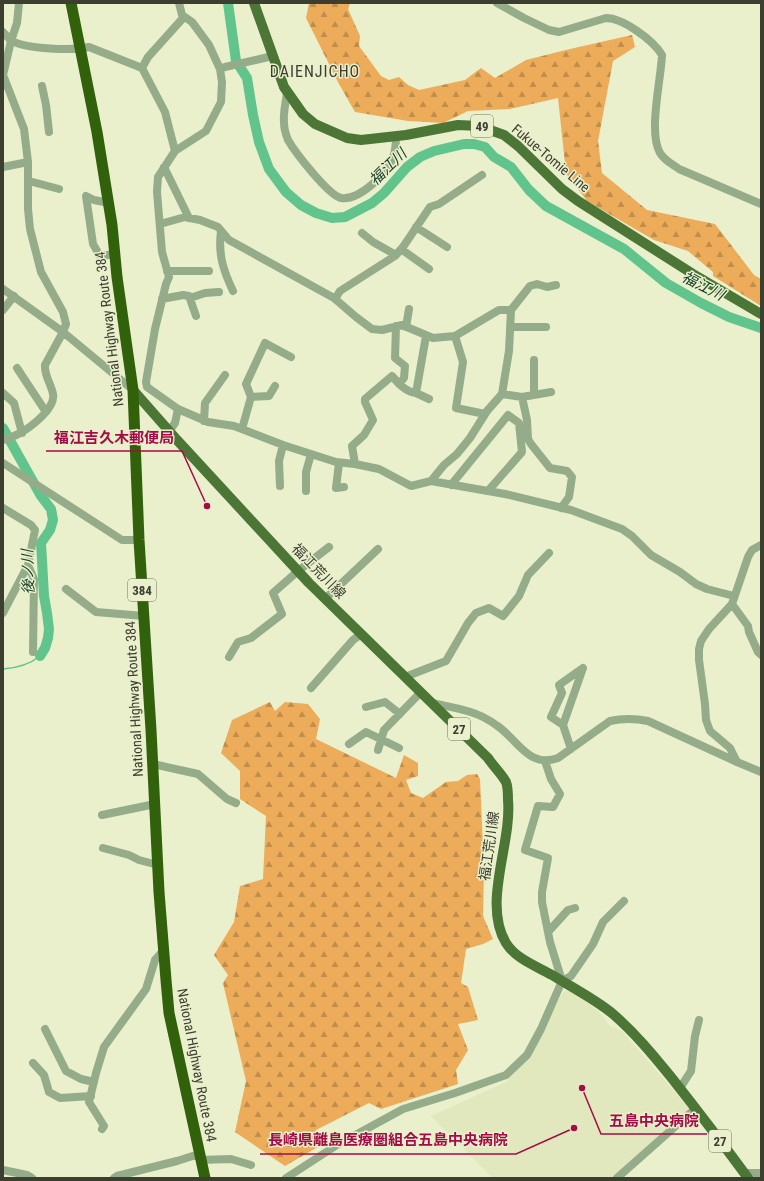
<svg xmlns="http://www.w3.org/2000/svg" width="764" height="1181" viewBox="0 0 764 1181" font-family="'Roboto Condensed','Noto Sans JP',sans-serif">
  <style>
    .built { fill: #e2e8bd }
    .forest { fill: url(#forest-firs) }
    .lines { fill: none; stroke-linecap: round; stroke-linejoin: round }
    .stream { stroke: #61c48d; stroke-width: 1.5 }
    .river { stroke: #61c48d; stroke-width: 10 }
    .minor { stroke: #94ac89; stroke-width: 8 }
    .major { stroke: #4c7635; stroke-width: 10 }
    .highway { stroke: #31620b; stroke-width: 11 }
    .labels { text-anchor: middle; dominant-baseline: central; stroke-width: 3; stroke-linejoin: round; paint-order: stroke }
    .shield { fill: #eaefcc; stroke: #70735f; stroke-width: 1 }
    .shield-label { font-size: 13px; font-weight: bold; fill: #3c3e30 }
    .street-label { font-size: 14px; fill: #3c3e30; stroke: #eaefcc }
    .water-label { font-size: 15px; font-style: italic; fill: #143e27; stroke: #eaefcc }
    .quarter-label { font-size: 16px; letter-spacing: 1px; fill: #3c3e30; stroke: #eaefcc }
    .leader { fill: none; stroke: #a40c47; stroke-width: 1.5 }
    .callout-dot { fill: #a40c47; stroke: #eaefcc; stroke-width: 1.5 }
    .callout-label { font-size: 15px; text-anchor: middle; font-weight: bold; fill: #a40c47; stroke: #eaefcc; stroke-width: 3; stroke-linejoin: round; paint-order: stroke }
  </style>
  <defs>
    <pattern id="forest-firs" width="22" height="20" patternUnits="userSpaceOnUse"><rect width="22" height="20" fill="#ecac59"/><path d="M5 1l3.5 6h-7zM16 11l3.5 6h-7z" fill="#c08d4a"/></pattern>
  </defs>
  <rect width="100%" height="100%" fill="#eaefcc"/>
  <path class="built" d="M565 991H572L598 1011 611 1027 622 1031 689 1108 612 1178H493L431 1116 506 1082 527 1059 562 994Z"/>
  <path class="forest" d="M309 3H350L348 9 360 36 359 46 381 76 389 80 399 77 408 85 419 90 465 80 481 68 495 78 526 60 570 49 632 35 635 47 613 61 598 141 602 173 647 210 715 224 754 275 761 279V306L713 276V272L688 251 654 240 587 201 566 173 558 98 510 109 468 111 443 123 408 121 355 112 339 84 306 18Z
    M270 702 275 711 285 702 308 704 320 719 316 739 396 778 404 755 418 763V776L406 780 411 793 423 798 446 782 458 781 467 775 477 774 480 779 484 869 483 916 493 939 483 944 466 949 461 983 468 987 478 1020 458 1024 468 1050 456 1070 458 1084 381 1109 369 1103 316 1130 323 1144 285 1166 235 1132 246 1081 223 983 228 975 214 955 234 922 240 886 263 879 266 816 240 799V771L221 753 232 720Z"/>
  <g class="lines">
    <path class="stream" d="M3 669C17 668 29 665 40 656"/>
    <path class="river" d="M228 3 236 61 247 78 253 115 259 142 269 169 286 192 301 205 316 213 332 218 345 217 372 203 384 193 407 167 420 157 434 151 464 144H474L485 147 494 157 511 167 529 190 546 206 624 249 666 283 701 303 729 317 761 328
      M3 428 41 496 51 509 53 520 50 530 41 543 44 596 47 613 49 629 48 638 45 648 40 656"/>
    <path class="minor" d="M179 3 182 15 192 22 209 45 220 69
      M497 3 524 18 549 30 559 32 606 18C623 18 653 40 662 55 661 80 648 132 660 153 664 160 672 164 679 169L761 204
      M3 32C6 35 9 39 12 41 27 49 73 51 89 47L142 68 165 112 175 151
      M273 56 225 67 220 69 222 82 221 102 206 131 175 151 158 177 157 192 162 252 169 277 166 284 155 329 146 382 147 387 178 409 208 422 234 426 283 445 336 462 355 464 379 469 411 486 431 481 505 494 571 510 622 529 632 536 651 555 680 572 696 584 707 589 734 596
      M142 68 148 57 184 17
      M42 86 46 105 49 132
      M287 92C286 102 283 113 284 122 284 127 286 135 288 140 295 152 328 195 341 198 359 201 388 173 393 157 396 150 396 143 396 136
      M3 167 28 162
      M164 167 189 218
      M29 181 59 189
      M109 203 94 200 86 196 93 244 100 256 115 254
      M160 224 185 217 200 220 218 227 229 240 334 298 356 317 372 329 382 330 402 325 433 338 455 336 499 310H511
      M416 227 447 247
      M221 231C218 254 223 270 233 291
      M362 233 373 242 396 255
      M401 249 429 269
      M167 271H209
      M556 285 547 287 537 284 530 286 511 310 509 351 502 394 522 397 527 420 528 439 531 444 550 468 567 471 572 477 569 497 561 508
      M3 289 63 332 133 390
      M190 298 205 293 219 292
      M162 299 183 295 189 296 196 316
      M335 299 340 291 395 256 403 247 430 207 439 204 482 175
      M3 310 14 296
      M396 326 395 358 405 366 404 378 399 384
      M406 327 409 309
      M511 327H546
      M455 336 463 362 456 408 485 414
      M17 368 46 412
      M3 393 14 403 22 433
      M416 393 429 399
      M534 395V360
      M251 397 269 396 275 386
      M522 397 551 392
      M204 421 205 403 225 375
      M242 429 251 397 246 384 265 343 291 357
      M169 431 175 423 178 409
      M3 440C9 438 15 436 20 433 31 427 56 408 53 394 51 384 44 375 45 365L63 332 66 324 63 312 41 272 30 229 28 209V162L24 129 3 75 11 41 17 23 19 3
      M3 463 122 540H139
      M339 463 336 488 344 487
      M355 464 352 446 364 435 373 420 365 402V399L392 376C399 384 406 392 416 393L426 336
      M431 481 444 465 457 454 470 438 487 411 502 394
      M451 485 508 415 519 423 522 452 488 491
      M280 486 279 461 283 445
      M306 491V472L311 454
      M3 508 31 525 35 530 28 565 3 613
      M28 565 34 579 33 652
      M66 589 96 612 144 616
      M325 599 378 549
      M732 604 748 626 749 632 758 652 761 655
      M229 657 238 642 251 638 282 614 273 593 298 571 329 547
      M405 677 446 661 468 623 476 613 489 608 503 616 519 596 528 575 549 553
      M311 688 353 640 361 634
      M432 703C449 707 468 709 483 717 489 720 495 724 499 727 519 742 529 768 558 758L610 721C623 718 634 718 648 721L737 762 761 772
      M366 707 385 702 400 714
      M563 725 551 717 562 693 559 685 583 668 563 725 571 749
      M349 744 366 732 399 748
      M378 750 384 730 421 692
      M545 761 551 779 560 794 553 807 538 806 525 850 548 858 542 892V902L550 942 562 981
      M737 762 730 748 710 731 706 720 705 704 699 660V649L701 641 709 629 732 604 748 557 752 550 761 545
      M153 764 198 774 227 799 236 803
      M102 815 155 804
      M103 848 129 855 139 860 158 865
      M548 932 568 910 575 908
      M45 1029 66 1071 81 1079 94 1082
      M33 1063 44 1075 49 1092 60 1098 91 1096
      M680 1088 691 1071 695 1036 699 1020
      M102 1129 104 1126 89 1102 96 1073 104 1047 146 989 155 960 163 951
      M200 1160 231 1159 251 1165
      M3 1170 27 1175 32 1178
      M744 1173H761
      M114 1178 117 1176 177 1161 199 1154
      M286 1178 337 1145 403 1109 455 1093 506 1075 527 1055 541 1029 562 981 571 976 593 944 603 922 624 901
      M617 1178 696 1108"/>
    <path class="major" d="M254 3 284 87 303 114 315 124 347 138 361 140 406 135 458 125 479 126 504 135 518 146 562 189 578 201 693 274 761 314
      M133 390 177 440 309 583 488 758C493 766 501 773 506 782 508 787 508 794 508 800 512 844 482 903 506 943 516 959 536 966 552 975 570 986 598 1001 613 1014 635 1033 653 1055 671 1077 697 1110 723 1144 748 1178"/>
    <path class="highway" d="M71 3 97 132 112 225 117 277 133 390 139 540 151 730 159 892 166 980 169 1013 205 1178"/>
  </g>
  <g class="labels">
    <g class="shield">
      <rect x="471" y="115" width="22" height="22" rx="3"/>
      <rect x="128" y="579" width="28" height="22" rx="3"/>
      <rect x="448" y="718" width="22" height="22" rx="3"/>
      <rect x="709" y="1130" width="22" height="22" rx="3"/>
    </g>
    <g class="shield-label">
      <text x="482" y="126">49</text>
      <text x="142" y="590">384</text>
      <text x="459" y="729">27</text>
      <text x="720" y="1141">27</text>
    </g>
    <g class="street-label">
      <text transform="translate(551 158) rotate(40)">Fukue-Tomie Line</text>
      <text transform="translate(109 329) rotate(-97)">National Highway Route 384</text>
      <text transform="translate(319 571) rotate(46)">福江荒川線</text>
      <text transform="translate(134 699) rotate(-93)">National Highway Route 384</text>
      <text transform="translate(489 846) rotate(-82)">福江荒川線</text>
      <text transform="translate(197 1065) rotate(79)">National Highway Route 384</text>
    </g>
    <g class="water-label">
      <text transform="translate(388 167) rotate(-44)">福江川</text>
      <text transform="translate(703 286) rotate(27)">福江川</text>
      <text transform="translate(28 572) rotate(-92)">後ノ川</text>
    </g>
    <g class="quarter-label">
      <text x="315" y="71">DAIENJICHO</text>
    </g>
  </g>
  <path class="leader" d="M207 506L182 451H46M582 1088L601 1134H707M574 1128L516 1154H260"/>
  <g class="callout-dot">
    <circle cx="207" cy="506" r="4"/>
    <circle cx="582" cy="1088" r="4"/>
    <circle cx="574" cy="1128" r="4"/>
  </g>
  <g class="callout-label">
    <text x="114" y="443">福江吉久木郵便局</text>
    <text x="654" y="1126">五島中央病院</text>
    <text x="388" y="1145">長崎県離島医療圏組合五島中央病院</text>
  </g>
  <rect width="764" height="1181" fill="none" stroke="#3c3e30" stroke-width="8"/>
</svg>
